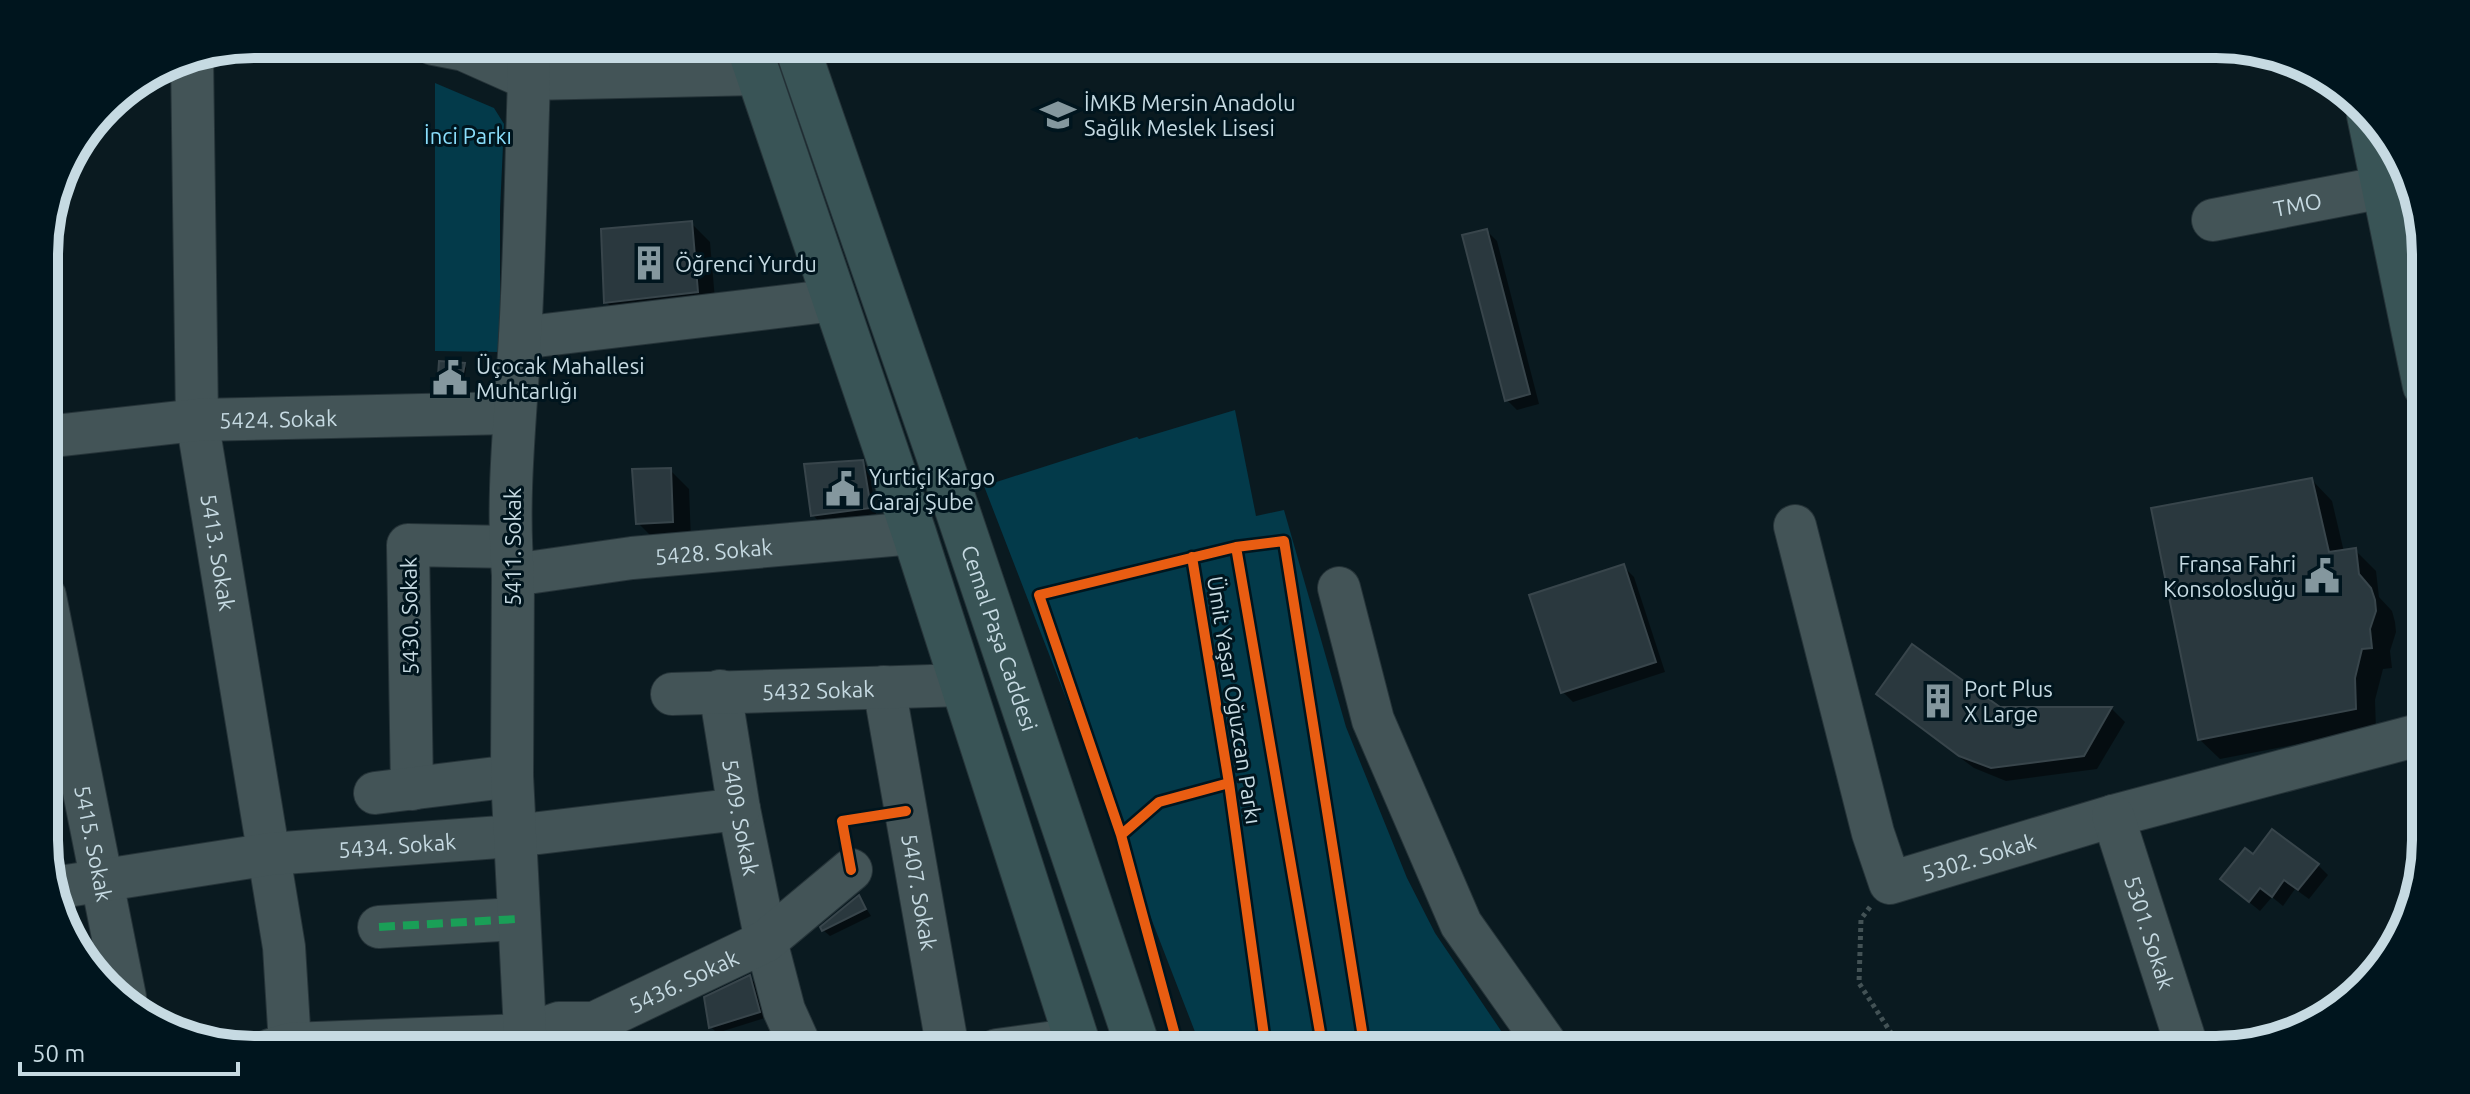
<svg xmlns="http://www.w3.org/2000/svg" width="2470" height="1094" viewBox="0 0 2470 1094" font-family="Ubuntu,sans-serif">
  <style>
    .green { fill: #033a4a }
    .shadow { fill: #0007 }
    .building { fill: #2a383e; stroke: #38454b; stroke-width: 2 }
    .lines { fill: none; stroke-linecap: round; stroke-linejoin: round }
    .minor-casing { stroke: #263439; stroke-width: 44 }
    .major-casing { stroke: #263439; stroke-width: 46 }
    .path { stroke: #435255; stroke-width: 5; stroke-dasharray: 4 4; stroke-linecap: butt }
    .minor { stroke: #435457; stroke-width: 42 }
    .major { stroke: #395456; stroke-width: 44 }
    .quiet { stroke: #1a9f57; stroke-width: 8; stroke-dasharray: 16 8; stroke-linecap: butt }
    .cycleway-casing { stroke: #00151e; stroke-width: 15 }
    .cycleway { stroke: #e95d12; stroke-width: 10 }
    .labels { text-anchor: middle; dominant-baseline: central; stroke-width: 6; stroke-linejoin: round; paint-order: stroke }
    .poi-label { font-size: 22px; fill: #c6dae2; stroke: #00151e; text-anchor: start }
    .park-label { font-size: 22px; fill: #8adefc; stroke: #00151e }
    .street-label { font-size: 22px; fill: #c6dae2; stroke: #00151e }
    .rim { fill: none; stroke: #c6dae2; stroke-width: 10 }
  </style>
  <rect width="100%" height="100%" fill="#0a1a20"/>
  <path class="green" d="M435 83 494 108 504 124 500 210V352L435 351Z
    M1235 410 1256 516 1284 510 1346 727 1407 878 1435 933 1514 1050H1202L984 486 1137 437 1139 439Z"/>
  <path class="shadow" d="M691 223 710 242 716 311 625 321 606 302Z
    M1487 231 1497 241 1539 404 1517 410 1507 400Z
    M464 365 466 368 463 392 442 393 439 390Z
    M862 462 869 469 876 514 819 522 813 515Z
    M670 470 689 489 691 540 657 542 638 523Z
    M2312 480 2332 501 2344 552 2355 550 2376 571 2379 597 2392 611 2395 622 2396 632 2390 651 2392 668 2383 669 2375 700 2376 729 2220 759 2199 739Z
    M1624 567 1634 577 1665 672 1573 702 1562 691Z
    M1879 694 1999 709H2112L2125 722 2097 769 2006 781 1974 768 1892 707Z
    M2254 856 2318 865 2328 875 2309 899 2295 889 2283 906 2272 897 2260 911 2233 889Z
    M859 897 871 916 830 936 823 930Z
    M750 978 756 984 765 1018 717 1033 711 1027Z"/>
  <path class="building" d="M692 221 698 292 604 303 601 229Z
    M1487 229 1530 394 1505 401 1462 235Z
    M439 361 465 363 460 390 437 391Z
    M863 460 871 508 811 516 804 464Z
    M671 468 673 522 636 524 632 469Z
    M2312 478 2329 552 2356 548 2359 574 2371 588 2375 600 2376 611 2370 629 2372 648 2362 649 2355 678 2356 709 2198 740 2151 508Z
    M1624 564 1656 662 1561 693 1529 595Z
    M1912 644 2000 707H2112L2084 756 1991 768 1959 756 1876 694Z
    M2272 829 2319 864 2298 890 2284 880 2272 897 2260 888 2249 902 2220 879 2245 848 2253 854Z
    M859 895 866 909 822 931 820 927Z
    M750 975 760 1012 709 1028 704 997Z"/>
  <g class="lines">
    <g class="minor-casing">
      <g id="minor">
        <path d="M433 44 464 50 529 79 758 74"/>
        <path id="s1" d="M192 56 197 420 284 947 290 1044"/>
        <path id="s2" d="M2213 220 2384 187"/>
        <path d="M520 338 835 300"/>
        <path id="s3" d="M45 437 197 420 513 413"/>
        <path id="s4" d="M1795 526 1873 833 1890 883 2113 816 2426 733"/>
        <path id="s5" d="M513 575 632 558 914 533"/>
        <path d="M1339 588 1373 720 1461 924 1550 1050"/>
        <path id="s6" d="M45 596 125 997"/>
        <path id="s7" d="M884 687 948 1050"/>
        <path id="s8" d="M720 691 739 809 766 941 784 1010 802 1050"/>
        <path id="s9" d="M672 694 963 685"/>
        <path d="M412 789 408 545 510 547"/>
        <path d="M375 793 512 776"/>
        <path id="s10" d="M2113 816 2188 1050"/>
        <path id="s11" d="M54 888 270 854 514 836 739 809"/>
        <path d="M379 927 517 919"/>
        <path id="s12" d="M270 1050 290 1044 525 1035 559 1023H594L766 941 851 870"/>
        <path d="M526 1050 512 776 513 575C506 495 516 416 520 336 525 251 526 165 529 79L528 44"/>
        <path d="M997 1050 1077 1039"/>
      </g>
    </g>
    <g class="major-casing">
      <g id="major">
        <path d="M748 44 914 533 1080 1050"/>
        <path id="s13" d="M796 44 958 512 1139 1050"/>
        <path d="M2369 115 2425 386"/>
      </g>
    </g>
    <path class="path" d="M1870 907 1861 919 1859 983 1902 1050"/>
    <use href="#minor" class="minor"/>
    <use href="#major" class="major"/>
    <path class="quiet" d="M379 927 517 919"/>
    <g class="cycleway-casing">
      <path id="cycleway" d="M1236 547 1323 1050
        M1192 557 1229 783 1266 1050
        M1121 835 1159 802 1229 783
        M851 870 842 821 906 811
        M1179 1050 1121 835 1039 595 1236 547 1284 541 1365 1050"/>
    </g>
    <use href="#cycleway" class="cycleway"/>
  </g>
  <defs>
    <g id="school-bare" transform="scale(2.76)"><path d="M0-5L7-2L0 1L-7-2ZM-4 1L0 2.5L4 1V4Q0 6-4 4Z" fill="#84979e" stroke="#00151e" stroke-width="2.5" paint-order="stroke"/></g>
    <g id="building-bare" transform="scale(2.76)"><path d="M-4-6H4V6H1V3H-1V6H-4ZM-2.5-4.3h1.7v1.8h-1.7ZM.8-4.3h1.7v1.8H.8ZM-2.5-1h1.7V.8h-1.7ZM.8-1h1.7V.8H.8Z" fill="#84979e" stroke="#00151e" stroke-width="2.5" paint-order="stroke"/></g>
    <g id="civic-bare" transform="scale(2.76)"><path d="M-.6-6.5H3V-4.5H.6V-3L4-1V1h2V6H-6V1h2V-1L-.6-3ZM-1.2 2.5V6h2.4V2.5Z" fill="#84979e" stroke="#00151e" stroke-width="2.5" paint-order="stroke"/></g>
  </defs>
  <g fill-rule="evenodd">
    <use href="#school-bare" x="1058" y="115"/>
    <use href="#building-bare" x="649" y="263"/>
    <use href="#civic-bare" x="450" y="378"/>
    <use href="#civic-bare" x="843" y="489"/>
    <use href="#civic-bare" x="2322" y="576"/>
    <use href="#building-bare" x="1938" y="701"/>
  </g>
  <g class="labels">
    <g class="poi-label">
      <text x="1084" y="102">İMKB Mersin Anadolu<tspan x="1084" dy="25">Sağlık Meslek Lisesi</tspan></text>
      <text x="675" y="263">Öğrenci Yurdu</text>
      <text x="476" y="365">Üçocak Mahallesi<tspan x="476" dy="25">Muhtarlığı</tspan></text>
      <text x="869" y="476">Yurtiçi Kargo<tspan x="869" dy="25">Garaj Şube</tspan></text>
      <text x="2296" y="563" text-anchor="end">Fransa Fahri<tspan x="2296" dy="25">Konsolosluğu</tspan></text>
      <text x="1964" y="688">Port Plus<tspan x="1964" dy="25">X Large</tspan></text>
    </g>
    <g class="park-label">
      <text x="468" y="135">İnci Parkı</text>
    </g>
    <g class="street-label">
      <text stroke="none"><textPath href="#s2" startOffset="86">TMO</textPath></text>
      <text stroke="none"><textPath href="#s3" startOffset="234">5424. Sokak</textPath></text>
      <text transform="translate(512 547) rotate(-90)">5411. Sokak</text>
      <text stroke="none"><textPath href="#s5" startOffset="202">5428. Sokak</textPath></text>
      <text stroke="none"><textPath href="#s1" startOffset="498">5413. Sokak</textPath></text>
      <text transform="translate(409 616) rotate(-91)">5430. Sokak</text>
      <text stroke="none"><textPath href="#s13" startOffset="628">Cemal Paşa Caddesi</textPath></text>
      <text stroke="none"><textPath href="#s9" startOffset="146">5432 Sokak</textPath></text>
      <text transform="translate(1235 700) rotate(81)">Ümit Yaşar Oğuzcan Parkı</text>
      <text stroke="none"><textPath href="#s8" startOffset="128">5409. Sokak</textPath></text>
      <text stroke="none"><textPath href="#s6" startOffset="252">5415. Sokak</textPath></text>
      <text stroke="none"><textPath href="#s11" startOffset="346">5434. Sokak</textPath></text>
      <text stroke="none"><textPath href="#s4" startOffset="462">5302. Sokak</textPath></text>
      <text stroke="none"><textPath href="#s7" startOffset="208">5407. Sokak</textPath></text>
      <text stroke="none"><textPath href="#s10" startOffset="122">5301. Sokak</textPath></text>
      <text stroke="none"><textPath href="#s12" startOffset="426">5436. Sokak</textPath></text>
    </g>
  </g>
  <path d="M0 0H2470V1094H0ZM254 58H2216A196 196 0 0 1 2412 254V840A196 196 0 0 1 2216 1036H254A196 196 0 0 1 58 840V254A196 196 0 0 1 254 58Z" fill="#00151e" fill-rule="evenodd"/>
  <path class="rim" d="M254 58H2216A196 196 0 0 1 2412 254V840A196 196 0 0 1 2216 1036H254A196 196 0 0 1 58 840V254A196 196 0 0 1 254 58Z"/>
  <path d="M20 1062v12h218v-12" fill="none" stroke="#c6dae2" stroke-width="4"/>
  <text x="32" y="1062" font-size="24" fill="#c6dae2" stroke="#00151e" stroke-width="6" paint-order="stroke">50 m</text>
</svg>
